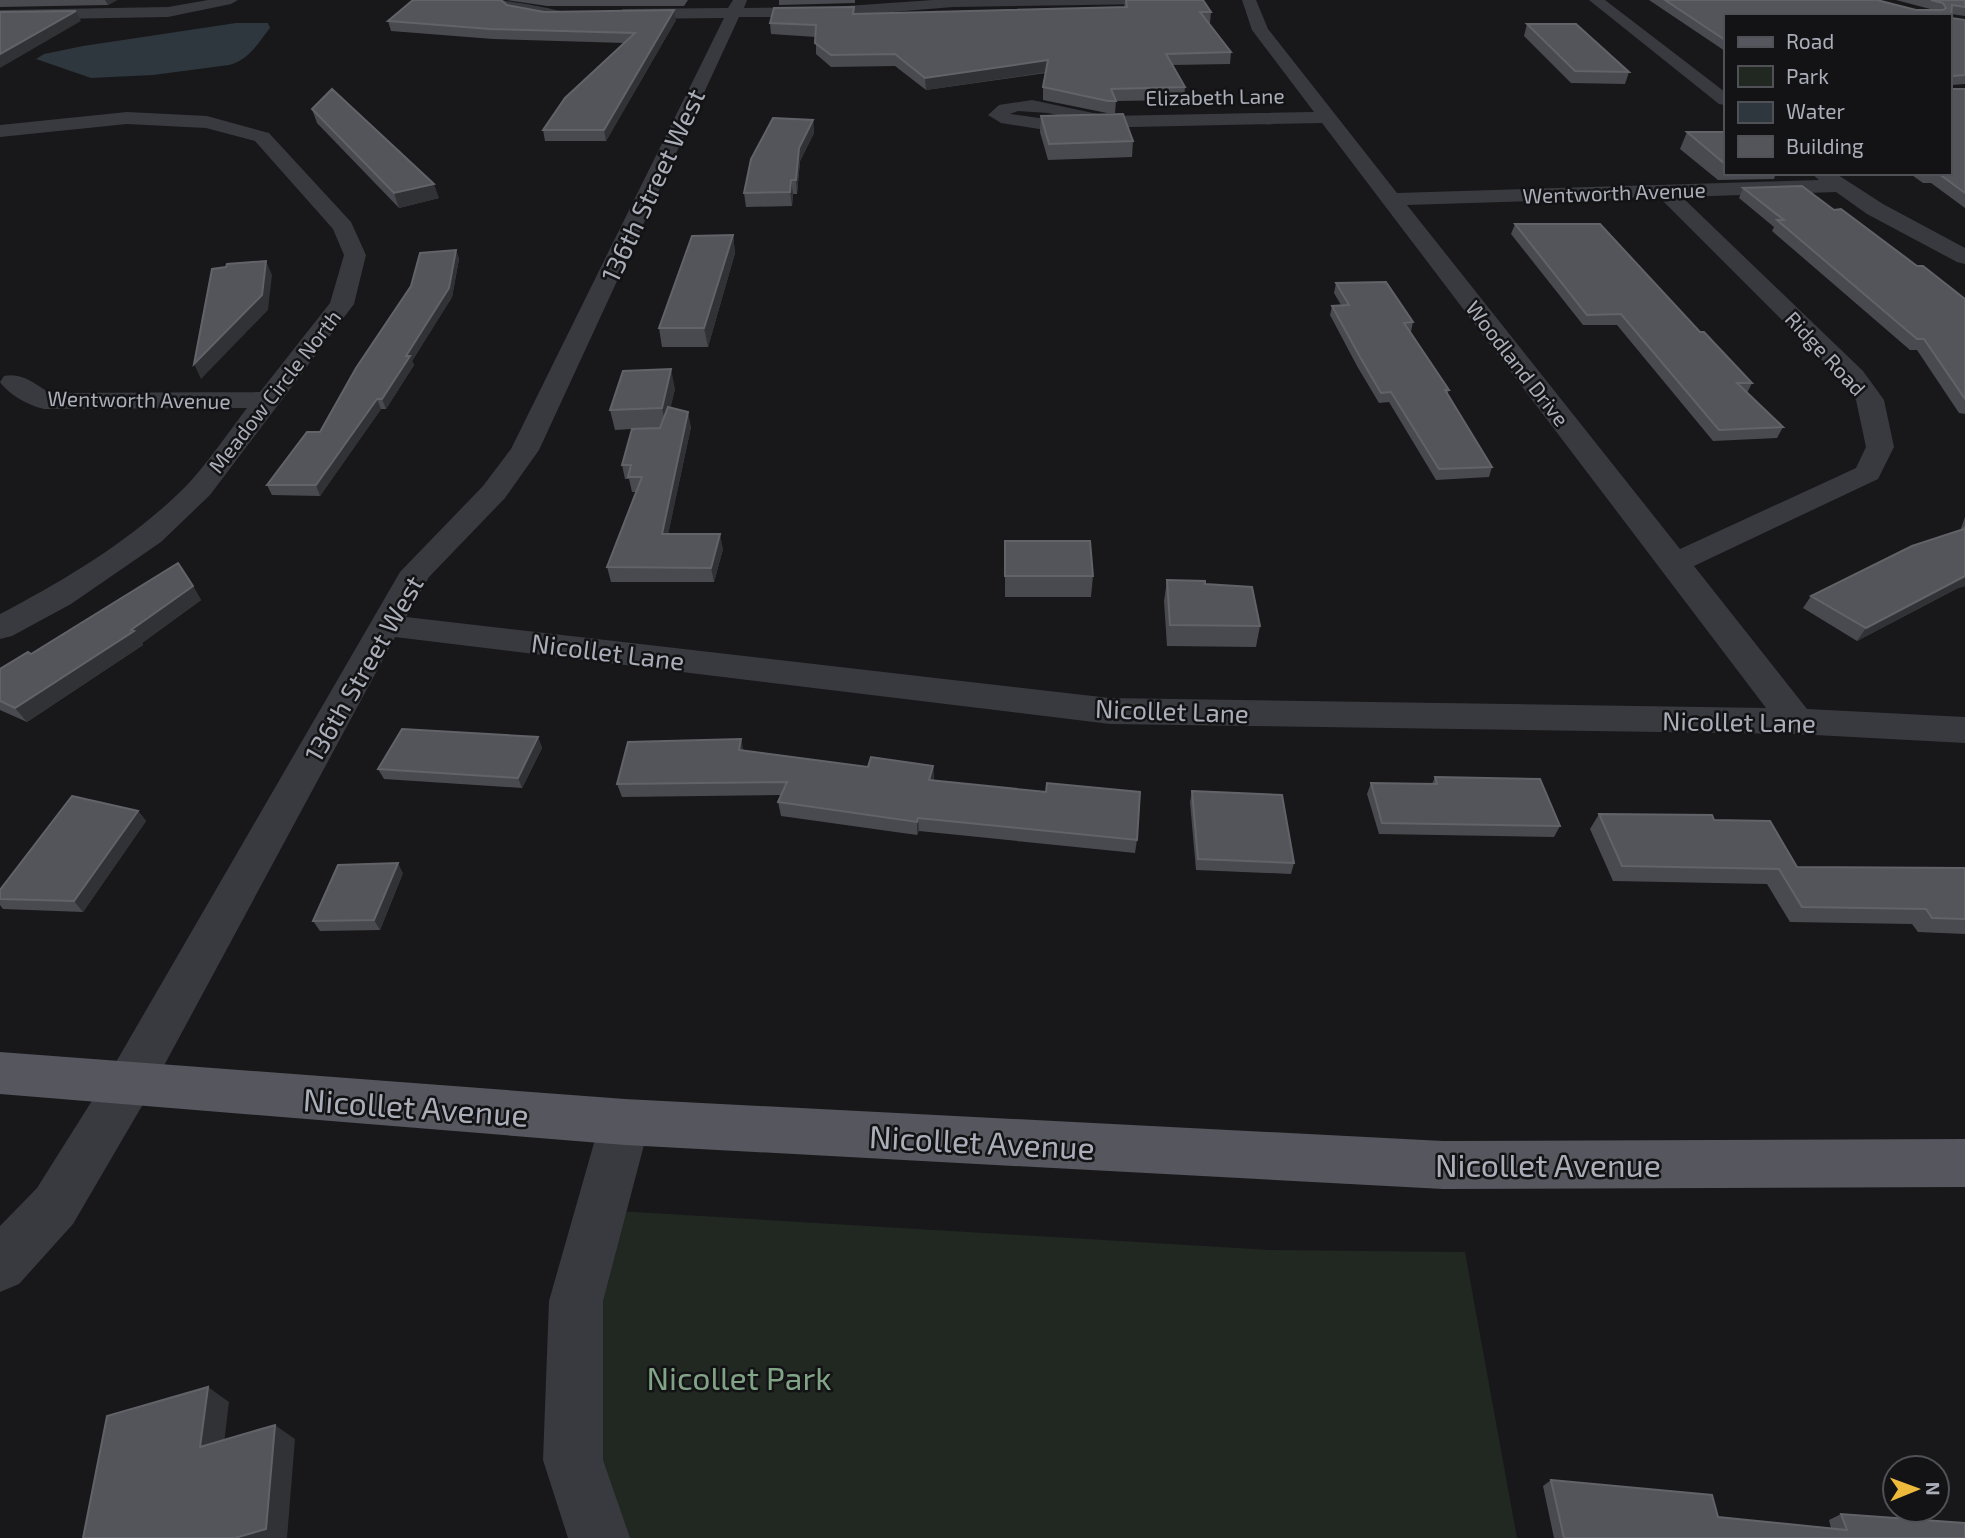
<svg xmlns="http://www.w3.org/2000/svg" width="1965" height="1538" viewBox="0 0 1965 1538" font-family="'Exo 2',sans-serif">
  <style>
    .green { fill: #202821 }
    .water { fill: #2e363e }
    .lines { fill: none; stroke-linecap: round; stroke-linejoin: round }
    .minor { fill: #393a3f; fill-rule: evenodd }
    .major { fill: #55565e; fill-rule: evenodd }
    .wall { fill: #494a4f }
    .shaded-wall { fill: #313235 }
    .building { fill: #54555a; stroke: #616369; stroke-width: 2 }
    .labels { text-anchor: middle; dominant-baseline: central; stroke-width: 5; stroke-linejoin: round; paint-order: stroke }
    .far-street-label { font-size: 21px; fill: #aaaeb9; stroke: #131315 }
    .street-label { font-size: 26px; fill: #aaaeb9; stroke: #131315 }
    .near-street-label { font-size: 32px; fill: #aaaeb9; stroke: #131315 }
    .near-park-label { font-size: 32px; fill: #82a486; stroke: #131315 }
  </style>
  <rect width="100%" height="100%" fill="#18181a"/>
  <path class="green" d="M601 1210 1270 1250 1465 1252 1517 1538H599Z"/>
  <path class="water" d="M236 23H268L270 28C258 43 249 60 229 65L153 75 91 78 36 59 44 54 83 46Z"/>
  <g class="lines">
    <path class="minor" d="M208 0H238L231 4 168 17 0 20V10L168 7Z
      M496 0C505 0 561 9 567 14L559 19 515 14Z
      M733 0H747L744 8 832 7 933 0H1156L1149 4 953 7 832 17H739L539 450 505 498 429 577 406 617 1110 698 1766 708 1322 123 1039 129 1001 123 988 115 999 105 1032 100 1107 116 1314 112 1252 30 1242 0H1256L1268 29 1397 193 1819 180 1811 173H1835L1883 204 1965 248V264L1957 262 1867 214 1836 192 1682 197 1863 371 1884 400 1894 447 1878 479 1694 566 1807 709 1965 717V743L1796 734 1110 724 395 637 146 1099 73 1224 19 1284 0 1292V1226L37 1188 112 1069 400 572 483 486 511 449 724 18 623 19 615 14 623 9 728 8ZM1018 111 1048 113 1071 118H1039L1010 114ZM1659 197 1844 382 1856 400 1866 447 1856 468 1680 549 1407 205Z
      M1589 0H1605L1725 92V105L1719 104Z
      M127 112 207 116 269 133 351 222 366 255 354 304 210 495 161 542 71 604 12 636 0 639V614C67 579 135 538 188 484 209 461 228 433 247 408L44 409C30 406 9 395 0 382L4 376C22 372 35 384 50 393L260 392 330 303 344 255 333 229 255 141 206 128 127 124 0 137V125Z
      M625 1099 642 1106 650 1122 603 1301V1460L630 1538H568L543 1460 549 1301 600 1122 608 1106Z"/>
    <path class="major" d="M0 1052 625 1099 1443 1141 1965 1139V1187L1443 1189 625 1145 0 1094Z"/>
  </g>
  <path class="wall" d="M0 0H117L108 5 0 7Z
    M506 0H688L684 6H547Z
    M779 0H855V3L779 5Z
    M1125 0H1203L1211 12 1210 23H1209L1231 52 1230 64 1173 65 1185 87 1184 100 1116 101 1115 113H1107L1043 100V87L1046 73 926 90 895 66 831 67 816 54V37L771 34 770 23 854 14 1124 7Z
    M1649 0H1877L1916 10H1934L1896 0H1965V16L1951 14V18L1965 20V84L1952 85V89H1965V208L1931 183H1923L1909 173H1949L1725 16V51Z
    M507 5 544 12 676 20 606 141H545L543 130 625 43 493 39 391 31 388 21Z
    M1527 24 1629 72 1625 84 1571 83 1524 36Z
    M312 109 439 198 399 208 317 123Z
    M1041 116 1133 141 1132 157 1048 160 1040 132Z
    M813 120 814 133 800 161 797 194H793L792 206 746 207 744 193Z
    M1687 132H1725V173H1776L1774 179 1718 180 1680 149Z
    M1743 188 1834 210 1965 299V414L1959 413 1917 350H1910L1772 231 1774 227 1739 198Z
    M1515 224 1700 332 1752 383 1747 393 1783 427 1777 438 1713 441 1617 325H1583L1511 234Z
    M733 235 735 253 708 347H662L659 328Z
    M456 250 459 259 452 297 412 361 414 365 386 409H381L320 496 272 495 267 485 320 432Z
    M1336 283 1413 322 1411 332 1449 390 1447 395 1492 467 1489 477 1436 480 1389 402 1379 403 1357 366 1330 315 1332 306 1341 305 1334 293Z
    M675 389 670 408 691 427 668 534 723 549 714 582H611L607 567 636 492H632L629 479H625L622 465 632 429 615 430 610 410Z
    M1965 517V586L1958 588 1857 641 1803 608 1811 596 1960 531Z
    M1005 541 1093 576 1091 597H1005Z
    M1167 580 1205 584 1260 626 1256 647 1167 646 1164 601Z
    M193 586 201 600 142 643 143 645 27 722 0 710V669L31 654Z
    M538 737 542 748 522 788 384 779 378 769Z
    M744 751 868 767 933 766 934 781 1137 840 1135 853 919 831 917 835 781 816 778 802 781 795 622 797 617 784Z
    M1435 777 1560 826 1554 837 1379 834 1367 794 1371 783 1432 784Z
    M1192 791 1294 863 1291 874 1196 870 1190 802Z
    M138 811 146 821 83 912 3 909 0 905V890Z
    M1599 814 1714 820 1797 867 1965 868V934L1918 932 1912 924 1790 922 1767 884 1613 881 1590 829Z
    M403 873 380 930 320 931 313 921Z
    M1551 1480 1718 1517 1831 1528 1829 1520 1841 1514 1965 1538H1554L1543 1486Z"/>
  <path class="shaded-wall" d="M105 0H117L108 5Z
    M674 10 676 20 606 141 604 130Z
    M76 11 81 21 0 68V54Z
    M1048 60V72L926 90 925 78Z
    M813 120 814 133 800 161 797 194 796 180 799 148Z
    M791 180 793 194 792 206 790 192Z
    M434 184 439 198 399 208 394 193Z
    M733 235 735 253 708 347 704 328Z
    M456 250 459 259 452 297 412 361 414 365 386 409 382 399 406 356Z
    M266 261 272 275 268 310 201 379 194 364Z
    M671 369 675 389 666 428 662 408Z
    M377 399 381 409 320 496 316 485Z
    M688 412 691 427 665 549 662 534Z
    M720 534 723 549 714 582 711 568Z
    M1965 576V586L1958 588 1857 641 1866 628Z
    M193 586 201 600 142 643 143 645 27 722 15 708 131 630Z
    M538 737 542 748 522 788 518 778Z
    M741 739 744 752 739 750Z
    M933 766 934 779 930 794 929 780Z
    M138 811 146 821 83 912 74 901Z
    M918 818 919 831 917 835V822Z
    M398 863 403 873 380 930 374 920Z
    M208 1387 229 1402 222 1460 200 1447Z
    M275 1425 295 1439 287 1538H235Z"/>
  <path class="building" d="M413 0H501L507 5 544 12 674 10 604 130H543L565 98 635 33 490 29 388 21Z
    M1126 0H1203L1211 12H1200L1231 52 1166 54 1185 87 1111 89 1116 101H1108L1043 87 1048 60 925 78 895 54 831 55 815 43 816 25 770 23 774 8 854 7 853 14 1127 7Z
    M1665 0H1877L1916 10H1943L1946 8 1943 3 1931 0H1965V7L1952 5 1951 18 1965 20V75L1952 76V89H1965V193L1938 173H1949V16H1725V40Z
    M76 11 0 54V12Z
    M1527 24H1576L1629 72 1575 71Z
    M332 89 434 184 394 193 312 109Z
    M1123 114 1133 141 1049 144 1041 116Z
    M773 118 813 120 799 148 796 180H791L790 192 744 193 751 159Z
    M1687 132H1725V164Z
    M1802 186 1834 210 1841 209 1917 266H1923L1965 299V399L1924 339H1917L1777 220H1784L1743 188Z
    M1515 224H1600L1700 332H1704L1752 383H1737L1783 427 1719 430 1621 314 1587 315Z
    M733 235 704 328H659L692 236Z
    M456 250 449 288 406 356H410L382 399H377L316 485H267L307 432H320L356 368 411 286 420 253Z
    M266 261 262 295 194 364 212 269 226 267 227 264Z
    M1386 282 1413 322 1404 323 1449 390H1445L1492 467 1439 469 1391 392 1381 393 1360 357 1332 306 1349 305 1336 283Z
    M671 369 662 408 610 410 623 371Z
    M668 407 688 412 662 534H720L711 568 607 567 642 477H628L631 465H622L632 429 660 428Z
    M1965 527V576L1866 628 1811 596 1912 546 1964 529Z
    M1005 541H1090L1093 576H1005Z
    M178 563 193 586 131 630 134 631 15 708 0 701V669L28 652 31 654Z
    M1167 580 1205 581V584L1252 587 1260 626 1170 625Z
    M402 729 538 737 518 778 378 769Z
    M741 739 739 750 868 767 871 757 933 766 929 780 1046 792 1047 783 1140 792 1137 840 918 818 917 822 778 802 787 782 617 784 628 742Z
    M1435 777 1540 779 1560 826 1382 823 1371 783 1437 784Z
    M1192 791 1282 795 1294 863 1198 859Z
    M72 796 138 811 74 901 0 899V890Z
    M1599 814 1712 815 1714 820 1770 821 1797 867 1965 868V919L1932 918 1926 909 1802 907 1779 869 1622 866Z
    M398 863 374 920 313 921 338 865Z
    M208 1387 200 1447 275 1425 266 1529 235 1538H83L107 1416Z
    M1551 1480 1712 1495 1718 1517 1847 1530 1841 1514 1965 1523V1538H1564Z"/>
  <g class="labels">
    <g class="far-street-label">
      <text transform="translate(1215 96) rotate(-1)">Elizabeth Lane</text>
      <text transform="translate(1614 192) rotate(-2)">Wentworth Avenue</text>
      <text transform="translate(1826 353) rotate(47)">Ridge Road</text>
      <text transform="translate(1518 363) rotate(52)">Woodland Drive</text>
      <text transform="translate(274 391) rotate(-52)">Meadow Circle North</text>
      <text transform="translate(139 399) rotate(1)">Wentworth Avenue</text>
    </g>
    <g class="street-label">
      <text transform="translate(652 185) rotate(-65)">136th Street West</text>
      <text transform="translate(608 651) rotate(7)">Nicollet Lane</text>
      <text transform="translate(363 668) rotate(-60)">136th Street West</text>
      <text transform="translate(1172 710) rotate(2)">Nicollet Lane</text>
      <text transform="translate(1739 721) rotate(1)">Nicollet Lane</text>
    </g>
    <g class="near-street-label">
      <text transform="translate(416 1106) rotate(4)">Nicollet Avenue</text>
      <text transform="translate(982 1141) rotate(3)">Nicollet Avenue</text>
      <text x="1548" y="1164">Nicollet Avenue</text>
    </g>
    <g class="near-park-label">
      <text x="739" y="1377">Nicollet Park</text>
    </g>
  </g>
  <rect x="1724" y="14" width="228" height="161" fill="#131315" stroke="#4f5157" stroke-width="2"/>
  <rect x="1738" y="37" width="35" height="10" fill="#55565e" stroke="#4f5157" stroke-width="2"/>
  <text x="1786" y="49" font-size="21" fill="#aaaeb9">Road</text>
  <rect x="1738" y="66" width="35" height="21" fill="#202821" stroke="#4f5157" stroke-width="2"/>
  <text x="1786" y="84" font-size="21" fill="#aaaeb9">Park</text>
  <rect x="1738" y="102" width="35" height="21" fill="#2e363e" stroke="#4f5157" stroke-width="2"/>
  <text x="1786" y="119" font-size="21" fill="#aaaeb9">Water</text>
  <rect x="1738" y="136" width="35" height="21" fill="#54555a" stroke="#4f5157" stroke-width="2"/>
  <text x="1786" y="154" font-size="21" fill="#aaaeb9">Building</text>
  <g transform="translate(1916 1489) rotate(89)"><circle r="33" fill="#131315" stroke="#4f5157" stroke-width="2"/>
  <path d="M0-5L12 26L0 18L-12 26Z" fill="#edba3c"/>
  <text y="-10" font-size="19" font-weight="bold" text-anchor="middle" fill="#aaaeb9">N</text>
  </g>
</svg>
